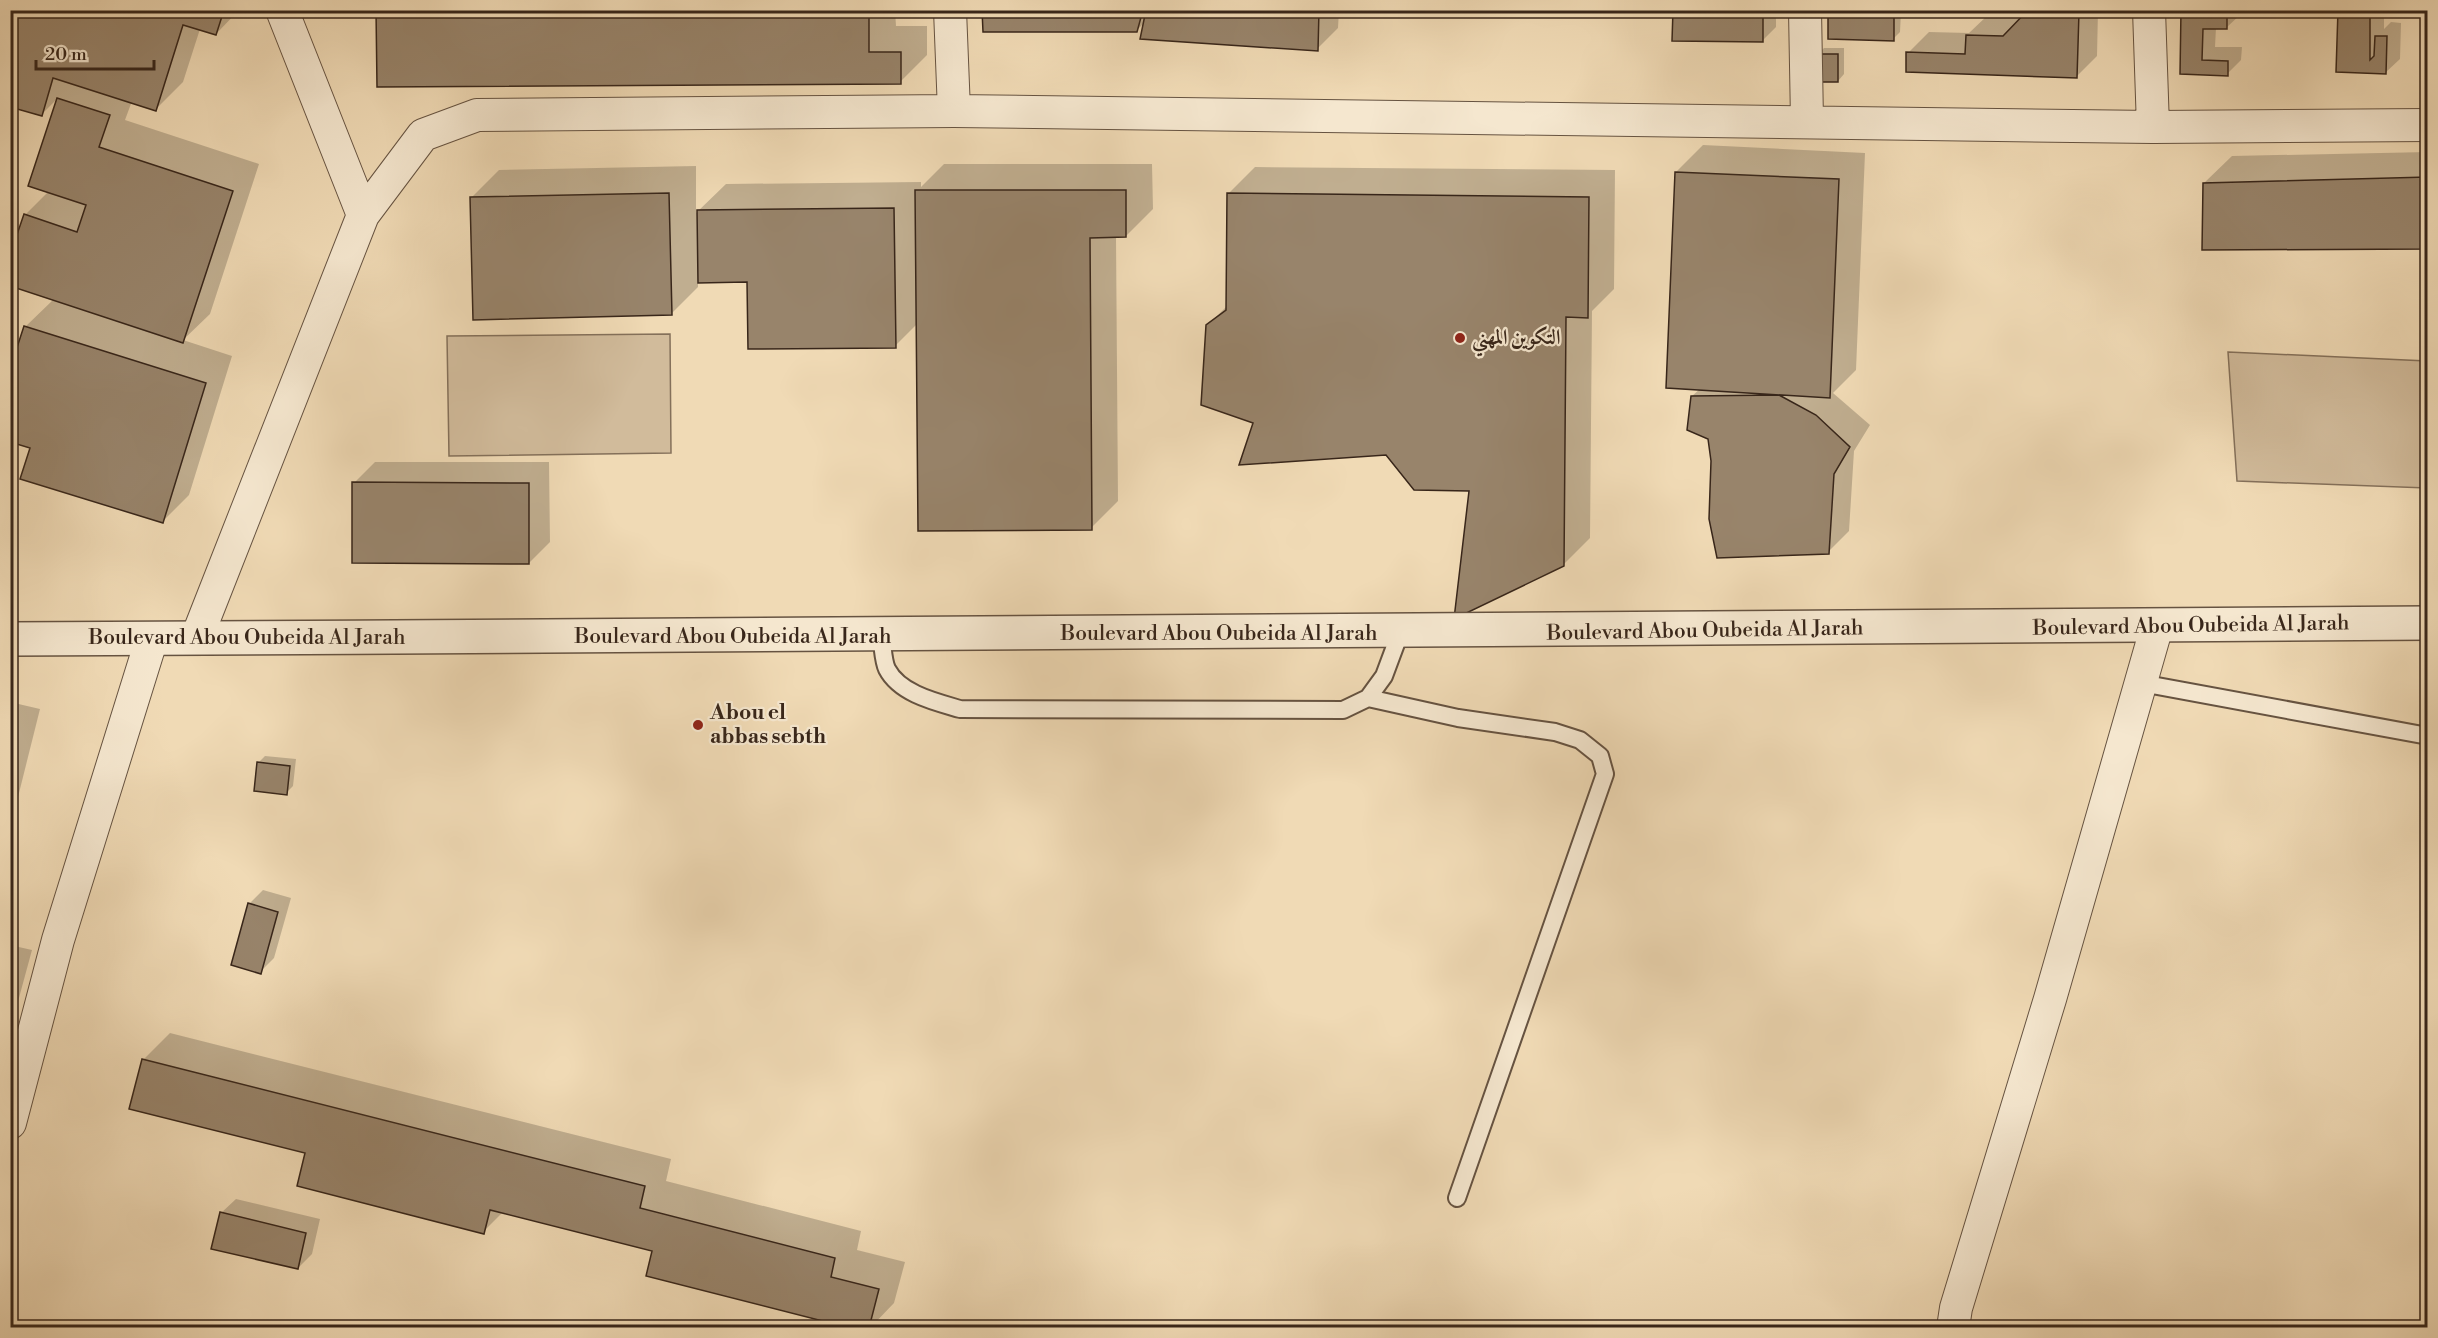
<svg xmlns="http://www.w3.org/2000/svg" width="2438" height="1338" viewBox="0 0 2438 1338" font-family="'Libre Bodoni',Amiri,serif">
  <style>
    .green { fill: #d1bb9b; stroke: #84705a; stroke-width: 1.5 }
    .shadow { fill: #0003 }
    .building { fill: #98846b; stroke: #38261a; stroke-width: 1.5 }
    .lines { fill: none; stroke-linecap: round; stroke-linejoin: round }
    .service-casing { stroke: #665341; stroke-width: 20 }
    .minor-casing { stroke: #665341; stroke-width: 34 }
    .tertiary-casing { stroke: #665341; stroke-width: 36 }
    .service { stroke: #f5e7cf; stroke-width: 16 }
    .minor { stroke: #f5e7cf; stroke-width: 32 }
    .tertiary { stroke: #f5e7cf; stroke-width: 33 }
    .poi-dot { fill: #8f2418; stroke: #f5e7cf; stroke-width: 2 }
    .labels { text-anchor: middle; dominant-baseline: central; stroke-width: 4.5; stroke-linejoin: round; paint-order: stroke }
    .poi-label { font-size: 21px; font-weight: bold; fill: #38261a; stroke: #f5e7cf; text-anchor: start }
    .street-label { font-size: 21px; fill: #38261a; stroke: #f5e7cf }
  </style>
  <rect width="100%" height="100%" fill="#f0dab5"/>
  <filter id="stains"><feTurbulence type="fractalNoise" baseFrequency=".00333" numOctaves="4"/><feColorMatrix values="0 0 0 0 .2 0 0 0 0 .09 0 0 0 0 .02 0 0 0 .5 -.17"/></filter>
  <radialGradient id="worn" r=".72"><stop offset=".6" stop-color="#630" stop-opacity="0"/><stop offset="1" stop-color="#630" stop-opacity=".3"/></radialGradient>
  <path class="green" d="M670 334 671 453 449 456 447 336Z
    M2228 352 2427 361V488L2237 481Z"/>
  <path class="shadow" d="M10 10H239L216 34 200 29 183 82 156 109 132 101 125 120 259 164 210 314 183 340 232 356 189 495 162 522 32 447 10 440V344L19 346 25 327 54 299 25 215 49 191 29 185 58 98 41 115Z
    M378 10H895L896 26H927V55L900 82Z
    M983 10H1339L1338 28 1317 49 1146 21 1136 31Z
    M1674 10H1776V27L1762 41Z
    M1835 10 1901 11 1900 32 1893 39 1830 16Z
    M1981 10H2005L2000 15 2025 16 2030 10H2098L2097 56 2076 77 1908 53 1929 32 1969 33 1989 14Z
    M2183 10H2241V14L2226 28H2216L2215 47H2242L2241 60 2227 74 2182 73Z
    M2340 10H2384V29L2391 22 2401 23 2400 59 2385 73 2338 71Z
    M1824 48H1844V74L1838 81 1817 55Z
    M1703 145 1865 153 1856 370 1833 393 1870 425 1854 451 1849 531 1828 552 1712 461 1709 438 1692 396 1700 389 1676 172Z
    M2428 152V247L2204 183 2232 156Z
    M944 164H1152L1153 209 1126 236H1116L1118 501 1091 528 918 323 895 346 749 281H698V287L671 314 472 197 499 170 696 166V213L726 184 921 182V187Z
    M1255 167 1615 170 1614 289 1592 311 1590 538 1563 565 1471 489 1387 454 1255 422 1207 326 1227 306 1228 194Z
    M375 462H549L550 542 529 563 354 483Z
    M10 702 40 709 14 813 10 817Z
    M265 756 296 759 293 786 286 793 258 763Z
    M263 890 291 898 274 958 260 972 249 904Z
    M10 945 32 950 10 1031Z
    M170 1033 671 1159 666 1181 861 1231 857 1250 905 1262 894 1303 870 1328H856L654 1250 503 1212 483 1232 307 1152 143 1060Z
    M236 1199 320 1219 312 1254 298 1268 221 1213Z"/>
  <path class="building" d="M10 10H224L216 35 183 25 156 111 53 78 42 116 10 107Z
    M376 10H869V52H901V84L377 87Z
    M982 10H1143L1137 32H983Z
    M1146 10H1319L1318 51 1140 39Z
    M1673 10H1763V42L1672 41Z
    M1980 10H2002L2003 15 1980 16Z
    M2028 10 2079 12 2077 78 1906 72V52L1965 54 1966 35 2003 36Z
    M2181 10H2227V29H2203L2202 60 2228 61V76L2180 74Z
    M2338 10 2360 11 2370 18V60L2374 56 2375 36H2387L2386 74 2336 72Z
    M1828 15 1894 17V41L1828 39Z
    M1816 54H1838V82H1816Z
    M57 98 110 115 99 147 233 191 183 343 10 286V255L24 214 77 232 86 205 28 186Z
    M1675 172 1839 179 1830 398 1666 388Z
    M2428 177V249L2202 250 2203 183Z
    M915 190H1126V237L1090 238 1092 530 918 531Z
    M669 193 672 315 473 320 470 197Z
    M1227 193 1589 197 1588 318 1566 317 1564 566 1454 619 1469 491 1414 490 1386 455 1239 465 1253 423 1201 405 1206 325 1226 310Z
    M894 208 896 348 748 349 747 282 698 283 697 210Z
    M24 326 206 383 163 523 20 479 30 448 10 442V369Z
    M1779 395 1816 415 1850 447 1834 474 1829 554 1717 558 1709 519 1711 461 1708 439 1687 430 1691 396Z
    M352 482 529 483V564L352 563Z
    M257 762 290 766 287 795 254 791Z
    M248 903 278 912 261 974 231 965Z
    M142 1059 645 1186 640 1208 835 1258 831 1277 879 1289 869 1328H850L646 1276 652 1251 490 1210 484 1234 297 1186 305 1153 129 1109Z
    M220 1212 306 1233 298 1269 211 1249Z"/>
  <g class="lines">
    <g class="service-casing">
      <path id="service" d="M881 637C883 646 883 661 887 669 900 694 936 702 960 709L1343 710 1368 698 1384 676 1400 633
        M2141 683 2428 736
        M1368 698 1458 718 1555 732 1580 740 1600 756 1605 774 1457 1198"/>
    </g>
    <g class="minor-casing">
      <path id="minor" d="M282 10 363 215
        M950 10 954 111
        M1805 10 1807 121
        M2149 10 2153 127
        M197 637 363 215 423 135 477 115 954 111 2153 127 2428 125
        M10 1123 58 940 152 638
        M1953 1328 1956 1308 2050 999 2157 626"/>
    </g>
    <g class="tertiary-casing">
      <path id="tertiary" d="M10 639C816 635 1622 632 2428 623"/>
    </g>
    <use href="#service" class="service"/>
    <use href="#minor" class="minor"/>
    <use href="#tertiary" class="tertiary"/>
  </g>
  <g class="poi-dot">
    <circle cx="1460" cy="338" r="6"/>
    <circle cx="698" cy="725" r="6"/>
  </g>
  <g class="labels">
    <g class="poi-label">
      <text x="1472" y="338">التكوين المهني</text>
      <text x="710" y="713">Abou el<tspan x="710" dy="24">abbas sebth</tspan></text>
    </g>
    <g class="street-label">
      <text transform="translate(2191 626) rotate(-1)">Boulevard Abou Oubeida Al Jarah</text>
      <text transform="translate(1705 631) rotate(-1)">Boulevard Abou Oubeida Al Jarah</text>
      <text x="1219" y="634">Boulevard Abou Oubeida Al Jarah</text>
      <text x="733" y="637">Boulevard Abou Oubeida Al Jarah</text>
      <text x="247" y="638">Boulevard Abou Oubeida Al Jarah</text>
    </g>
  </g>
  <rect width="2438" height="1338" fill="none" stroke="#f0dab5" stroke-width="36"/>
  <rect x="12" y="12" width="2414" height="1314" fill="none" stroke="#38261a" stroke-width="3"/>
  <rect x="18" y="18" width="2402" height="1302" fill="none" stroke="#38261a" stroke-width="1.5"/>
  <path d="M36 60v9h118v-9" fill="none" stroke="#38261a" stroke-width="3"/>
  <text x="45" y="60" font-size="18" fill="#38261a" stroke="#f5e7cf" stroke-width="4.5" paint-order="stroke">20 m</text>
  <rect width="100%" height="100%" filter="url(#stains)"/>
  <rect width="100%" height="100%" fill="url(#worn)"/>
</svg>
